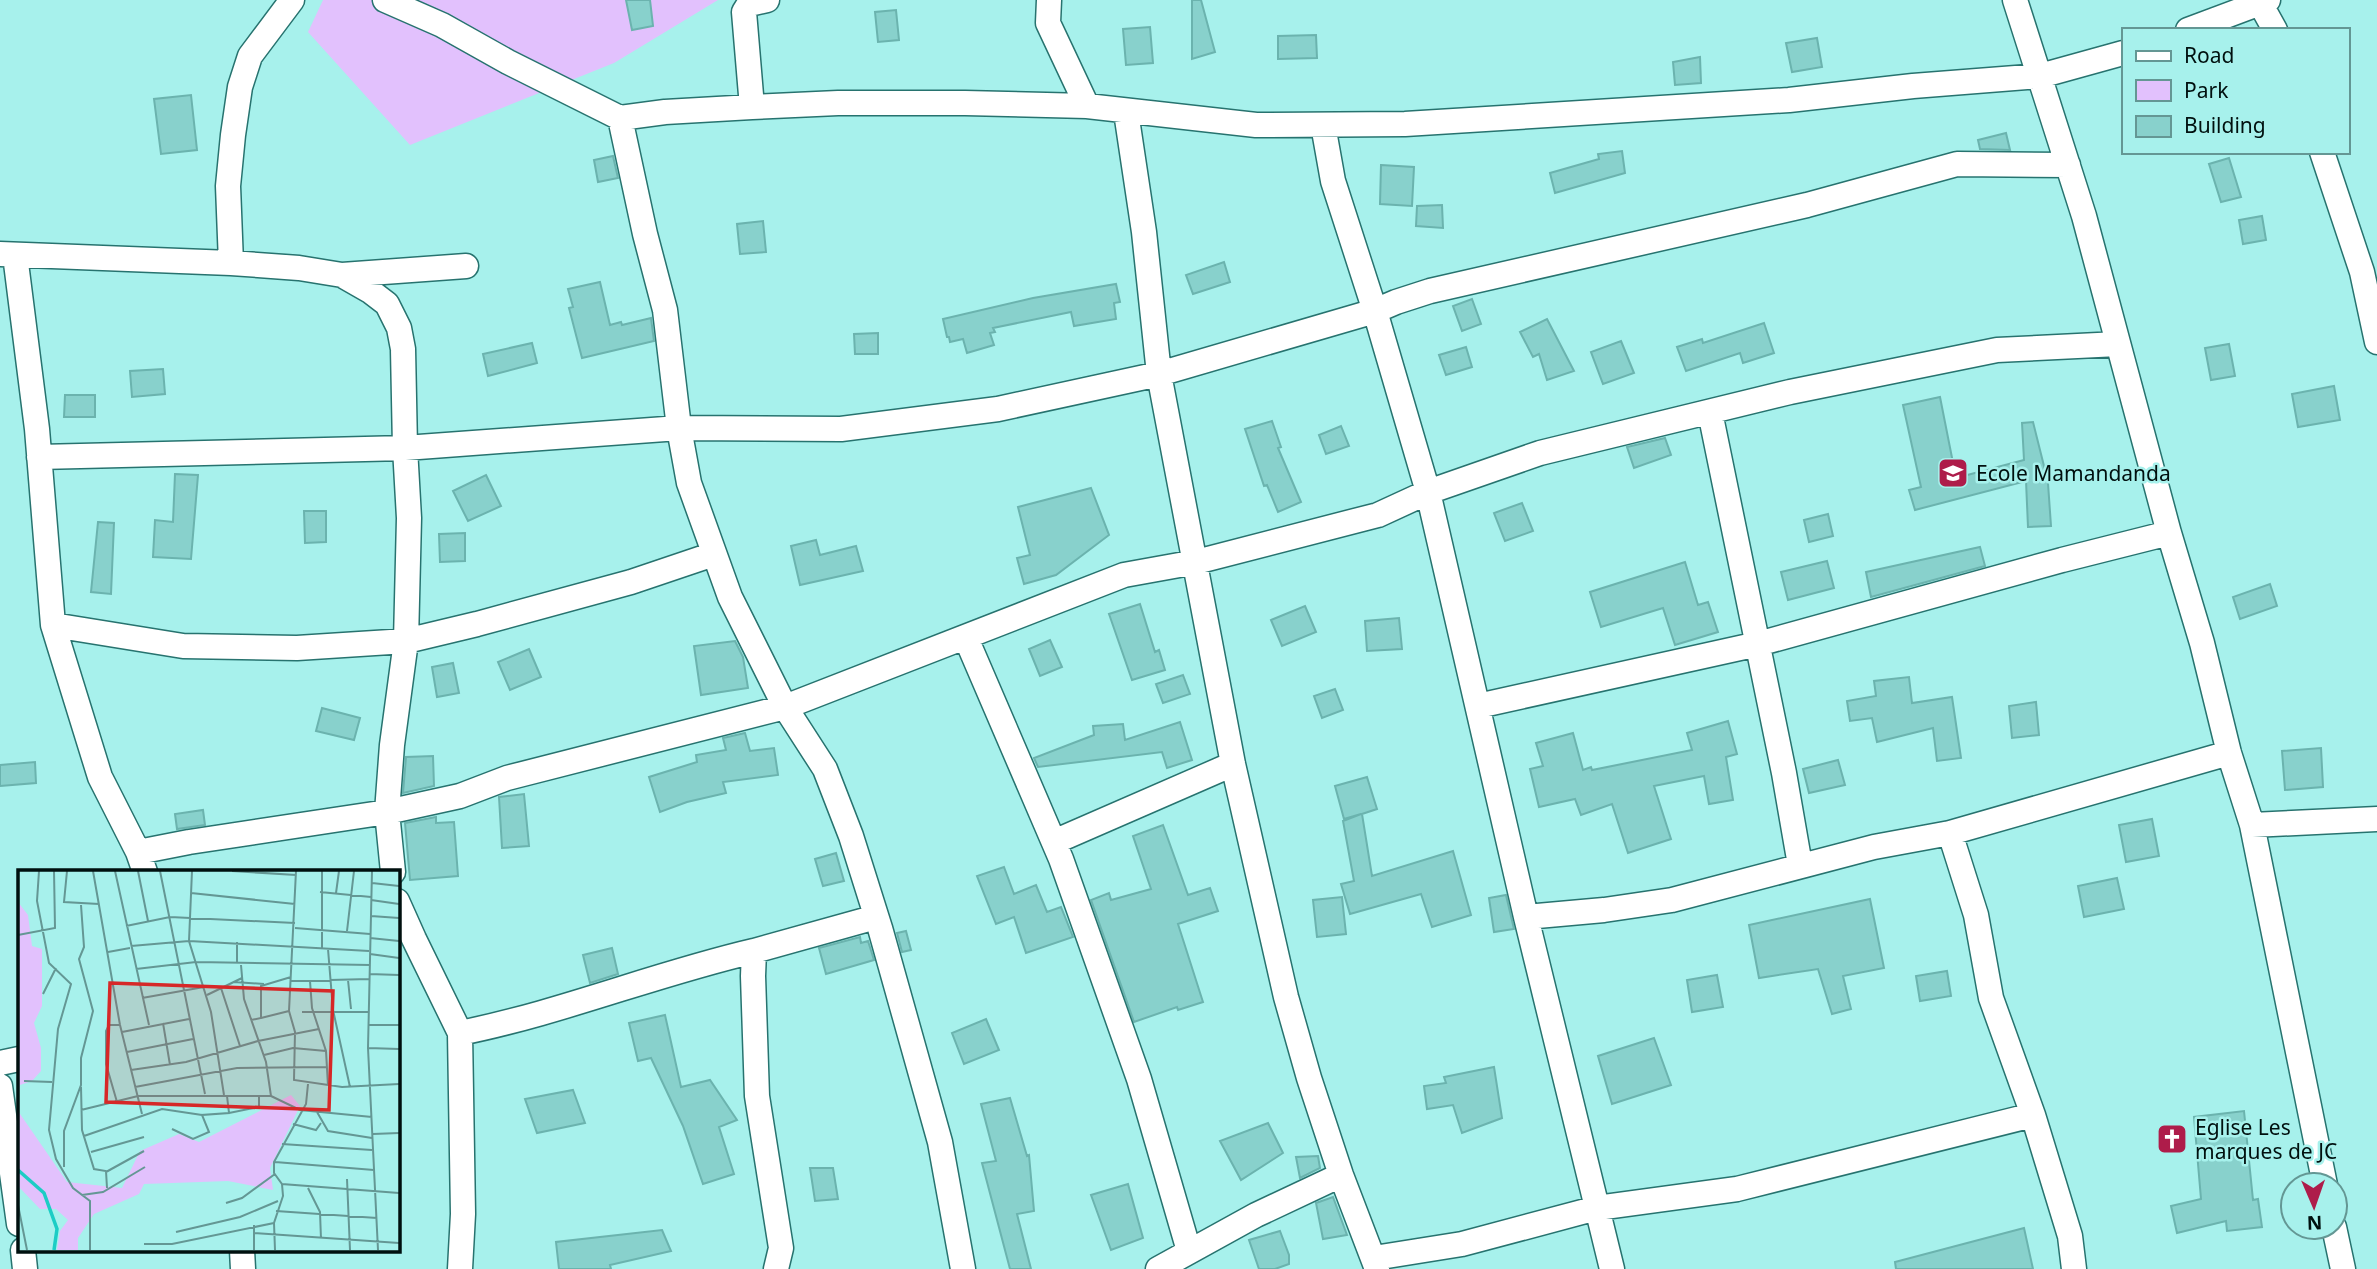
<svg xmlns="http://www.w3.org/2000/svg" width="2377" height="1269" viewBox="0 0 2377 1269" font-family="'Noto Sans',sans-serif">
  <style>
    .green { fill: #e2c1fd }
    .building { fill: #88d1cc; stroke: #6bb3ae; stroke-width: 2 }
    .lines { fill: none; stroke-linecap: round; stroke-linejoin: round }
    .street-casing { stroke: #27736f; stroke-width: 27 }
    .street { stroke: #fff; stroke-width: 24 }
    .labels { text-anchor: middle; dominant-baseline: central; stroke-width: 5; stroke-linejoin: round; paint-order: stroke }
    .poi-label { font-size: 21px; fill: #00100f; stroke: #a7f1ec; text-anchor: start }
    .inset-river { fill: none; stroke: #1ccdc5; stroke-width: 3.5 }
    .inset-road { fill: none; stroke: #649794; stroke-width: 2 }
    .view { fill: #d62828; fill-opacity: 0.15; stroke: #d62828; stroke-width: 3.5 }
    .inset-edge { fill: none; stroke: #00100f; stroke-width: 3.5 }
  </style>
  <rect width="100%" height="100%" fill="#a7f1ec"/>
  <path class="green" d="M323 0H718L614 63 410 145 308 32Z"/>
  <path class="building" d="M626 0H650L653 26 632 30Z
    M1192 0H1201L1215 52 1192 59Z
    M896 10 899 40 878 42 875 12Z
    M1150 27 1153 63 1126 65 1123 29Z
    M1316 35 1317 58 1278 59V36Z
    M1817 38 1822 67 1792 72 1786 43Z
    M1700 57 1701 83 1675 85 1673 62Z
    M191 95 197 150 161 154 154 99Z
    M2006 133 2010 150 1980 149 1978 140Z
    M1622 151 1625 173 1555 193 1550 173 1599 159 1598 154Z
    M613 156 618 178 598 182 594 160Z
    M2229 158 2241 197 2221 202 2209 164Z
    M1381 165 1414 167 1412 206 1380 204Z
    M1442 205 1443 228 1416 226 1417 206Z
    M2262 216 2266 240 2243 244 2239 220Z
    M763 221 766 252 740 254 737 224Z
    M1224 262 1230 282 1193 294 1186 275Z
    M600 282 610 325 621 322 622 325 651 318 654 341 582 358 569 308 573 307 568 289Z
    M1116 284 1120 302 1114 303 1116 319 1074 326 1071 312 993 328 995 332 990 333 994 345 967 353 963 339 950 342 949 337H947L943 319 1033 298Z
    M1472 299 1481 324 1462 331 1453 306Z
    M1547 319 1574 371 1547 380 1539 354 1533 357 1520 332Z
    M1764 323 1774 353 1743 363 1740 353 1686 371 1677 347 1702 339 1703 343Z
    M878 333V354H855L854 334Z
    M1621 341 1634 373 1603 384 1591 352Z
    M532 343 537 363 488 376 483 354Z
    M2229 344 2235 376 2211 380 2205 348Z
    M1466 347 1472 367 1446 375 1439 355Z
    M163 369 165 394 132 397 130 371Z
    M2334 386 2340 420 2298 427 2292 394Z
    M65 395H95V417H64Z
    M1940 397 1956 478 2024 460 2022 423 2033 422 2045 470 2047 469 2051 526 2028 527 2026 481 1915 510 1909 490 1921 487 1903 405Z
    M1272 421 1281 447 1278 448 1301 502 1278 512 1267 485 1264 486 1245 429Z
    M1341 426 1349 446 1326 454 1319 435Z
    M1665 438 1671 455 1634 468 1627 447Z
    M175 474 198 475 191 559 153 557 155 520 173 522Z
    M486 475 501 506 468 521 453 491Z
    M1091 488 1109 535 1056 575 1024 584 1017 558 1030 555 1018 507Z
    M1522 503 1533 531 1505 541 1494 513Z
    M304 511H326V542L305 543Z
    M1828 514 1833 536 1809 542 1804 520Z
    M98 522 114 523 111 594 91 592Z
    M465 533V561L440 562 439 534Z
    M816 540 820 555 856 546 863 571 800 585 791 546Z
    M1980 547 1985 566 1871 597 1866 572Z
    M1827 561 1834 588 1788 600 1781 572Z
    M1685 562 1698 605 1708 602 1718 632 1675 645 1663 608 1601 627 1590 592Z
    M2270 584 2277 606 2240 619 2233 597Z
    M1140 604 1155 652 1159 650 1165 670 1132 680 1109 614Z
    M1305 606 1316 632 1282 646 1271 620Z
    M1399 618 1402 649 1367 651 1365 621Z
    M1050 640 1062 667 1040 676 1029 649Z
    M735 641 743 657 748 688 701 695 694 646Z
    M529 649 541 677 510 690 498 662Z
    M453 663 459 693 437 697 432 667Z
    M1183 675 1190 694 1163 703 1156 684Z
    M1909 677 1912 703 1952 697 1961 758 1937 761 1933 728 1877 742 1872 718 1850 721 1847 701 1876 696 1874 681Z
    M1335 689 1343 710 1322 718 1314 696Z
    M2036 702 2039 735 2012 738 2009 706Z
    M322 708 360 718 354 740 316 731Z
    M1728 721 1737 754 1726 757 1733 800 1709 804 1704 776 1654 786 1671 839 1628 853 1612 804 1581 815 1575 799 1539 807 1530 769 1543 766 1536 743 1573 733 1583 770 1591 767 1592 770 1692 750 1687 733Z
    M1180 722 1192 760 1167 768 1162 752 1038 767 1034 758 1094 735 1093 726 1123 724 1125 740Z
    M745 733 750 751 774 748 778 775 723 782 726 793 687 802 660 812 649 777 697 762 696 755 726 750 723 738Z
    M2321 748 2323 787 2285 790 2282 751Z
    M433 756 434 786 403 793 406 757Z
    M1838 760 1845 785 1809 793 1803 769Z
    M35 762 36 783 0 786V765Z
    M1367 777 1377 809 1362 814 1372 876 1453 851 1471 915 1432 927 1421 894 1350 914 1341 884 1354 881 1343 821 1361 814 1344 819 1335 786Z
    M524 794 529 846 502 848 499 797Z
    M203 810 205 825 177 829 175 814Z
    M436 817V823L454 822 458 876 410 880 405 823Z
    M2152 819 2159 856 2126 862 2119 825Z
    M1163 825 1188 895 1210 888 1218 911 1178 924 1203 1002 1178 1010 1177 1007 1134 1022 1091 900 1109 893 1111 900 1151 889 1133 836Z
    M836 853 844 881 823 886 815 859Z
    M1004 867 1014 894 1036 885 1047 912 1061 907 1073 937 1026 953 1014 917 996 924 977 876Z
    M2117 878 2124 909 2084 917 2078 886Z
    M1506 895 1514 929 1494 932 1489 898Z
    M1342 897 1346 934 1317 937 1313 900Z
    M1870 899 1884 968 1843 976 1851 1009 1832 1014 1818 969 1759 978 1749 925Z
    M906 931 911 950 902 952 897 933Z
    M860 937 861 943 868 941 874 960 826 974 819 948Z
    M612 948 618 974 590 983 583 955Z
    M1947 971 1951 996 1920 1001 1916 976Z
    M1717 975 1723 1007 1692 1012 1687 980Z
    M665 1015 681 1087 710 1080 737 1120 719 1127 734 1174 703 1184 683 1126 651 1058 638 1061 629 1023Z
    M986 1019 999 1050 964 1064 952 1033Z
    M1654 1038 1671 1085 1612 1104 1598 1056Z
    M1494 1067 1502 1118 1462 1133 1453 1105 1427 1109 1424 1086 1446 1083 1444 1077Z
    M573 1090 585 1123 537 1133 525 1099Z
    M1010 1098 1027 1156 1029 1155 1034 1211 1017 1214 1031 1269H1010L982 1163 996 1161 981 1104Z
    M2244 1111 2253 1200 2258 1199 2262 1227 2227 1231 2226 1221 2177 1233 2171 1206 2201 1199 2194 1117Z
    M1268 1123 1283 1153 1241 1180 1220 1141Z
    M1318 1156 1320 1168 1300 1178 1296 1157Z
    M810 1168H833L838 1199 815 1201Z
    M1128 1184 1143 1238 1111 1250 1091 1195Z
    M1333 1197 1347 1235 1323 1239 1316 1203Z
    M2024 1228 2033 1269H1896L1895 1262Z
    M662 1230 671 1251 610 1265 611 1269H559L556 1242Z
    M1280 1231 1289 1255V1264L1275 1269H1259L1249 1240Z"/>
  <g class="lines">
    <g class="street-casing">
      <path id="street" d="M385 0 442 25 508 62 620 118
        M1049 0 1048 23 1087 106
        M2015 0 2084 216 2169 533 2202 643 2229 753 2252 825 2325 1185
        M2260 3 2275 30
        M2188 30 2268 0
        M752 107 744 12 749 4 767 0
        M1126 112 1144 232 1159 374 1233 764 1286 997 1309 1078 1341 1175 1377 1269
        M1323 125 1333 181 1375 311 1428 492 1526 917 1612 1269
        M2322 152 2362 272 2377 342
        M0 254 231 263 299 268 342 275 370 291 387 304 399 328 403 349 405 448 409 518 406 641 392 745 387 812 393 872
        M15 255 37 429 53 625 100 777 138 852 145 872
        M231 263 228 186 233 135 240 87 250 56 292 0
        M342 275 466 266
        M1710 412 1784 773 1800 865
        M39 457 405 448 679 428 841 429 998 409 1159 374 1375 311 1396 302 1430 291 1807 205 1957 164 2068 165
        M53 625 183 646 297 648 406 641 477 624 631 582 714 554
        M966 638 1061 859 1139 1079 1189 1251
        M1478 706 1758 644 2062 560 2169 533
        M2252 825 2377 819
        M1950 833 1976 915 1991 998 2033 1115 2070 1236 2074 1269
        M1054 842 1233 764
        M138 852 189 842 387 812 460 796 507 778 785 707 1124 575 1196 562 1378 515 1428 492 1540 453 1790 392 1997 350 2118 344
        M397 901 414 939 460 1033 463 1214 460 1269
        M1526 917 1604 910 1672 900 1874 847 1950 833 2229 753
        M460 1033C560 1013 655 974 754 951
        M0 1063 19 1059
        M0 1086 19 1224
        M2334 1227 2343 1269
        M23 1250 25 1269
        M242 1250 243 1269
        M1374 1258 1462 1244 1597 1208 1737 1189 2033 1115
        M776 1269 781 1248 757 1096 753 976 754 951 876 917
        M963 1269 940 1142 880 928 851 836 825 769 785 707 730 597 689 483 679 428 665 310 645 234 620 118 665 112 752 107 838 103H965L1087 106 1256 125 1405 124 1789 100 1913 86 2040 76 2123 53
        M1158 1269 1256 1215 1341 1175"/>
    </g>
    <use href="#street" class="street"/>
  </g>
  <defs>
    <g id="school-square" transform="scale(1.575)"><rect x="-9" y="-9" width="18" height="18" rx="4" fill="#ae1c4a" stroke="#a7f1ec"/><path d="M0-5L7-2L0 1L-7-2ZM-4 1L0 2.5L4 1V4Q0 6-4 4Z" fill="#fff"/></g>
    <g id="church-square" transform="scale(1.575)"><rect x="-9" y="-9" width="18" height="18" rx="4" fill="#ae1c4a" stroke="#a7f1ec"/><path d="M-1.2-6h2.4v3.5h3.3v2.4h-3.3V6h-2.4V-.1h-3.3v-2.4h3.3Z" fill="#fff"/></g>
  </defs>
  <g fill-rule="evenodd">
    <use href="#school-square" x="1953" y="473"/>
    <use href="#church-square" x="2172" y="1139"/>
  </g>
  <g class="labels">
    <g class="poi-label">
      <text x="1976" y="473">Ecole Mamandanda</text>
      <text x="2195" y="1127">Eglise Les<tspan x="2195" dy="24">marques de JC</tspan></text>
    </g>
  </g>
  <g transform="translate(18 870)">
    <rect width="382" height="382" fill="#a7f1ec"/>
    <path d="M0 32 10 45 14 76 24 79V136L16 153 23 178V201L14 211 2 215 0 227ZM273 225 282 236 252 298 255 320 210 311 126 314 121 324 76 344 60 368V380H39L42 361 50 350 38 339H22L0 316V241L49 312 104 318 122 281 161 264 181 272Z" fill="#e2c1fd"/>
    <path class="inset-river" d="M0 300 26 323 39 359 36 380"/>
    <path class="inset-road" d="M21 1 19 31 31 93 53 114 40 159 31 260 38 289 55 318 72 331V380M49 1 46 32 81 34M75 1 102 155 124 244M97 1 131 155M120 1 130 51M142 1 187 224M174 1 171 71 193 142 206 225M214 1 278 5M278 1 271 141 277 162 276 210 324 217 381 214M304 1V78M354 1 350 178 360 380M354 13 381 16M302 22 353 27M173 23 277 34M318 23 321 1M353 30 381 34M353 46 381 48M108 56 152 47 277 53M277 58 352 64M329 61 336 1M0 65 37 58 36 1M352 68 381 71M219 72V94M113 76 171 71 351 81M310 79 315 140 332 217M90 82 112 78M352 84 381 88M118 99 178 92 352 95M351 104 381 105M330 110 333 139M273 111 351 109M292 111 294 138 308 181 310 216M216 112 246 114M203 118 222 176M25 124 38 98M189 125 224 108M124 128 186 117M284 142H351M243 148 271 141M233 150 243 148V116L273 107M145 153 152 195M351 155H381M104 162 171 149M350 178 381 179M109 182 175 169M246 185 275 178 308 181M113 200 168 192 240 171 301 159M6 211 34 212M290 214 288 234 256 292V303L264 314 381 323M63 217 64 260 76 299 88 301 89 318M117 217 219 198 309 197M253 226 282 240 354 247M99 232 88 194V161L91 155H102M63 240 120 226H253L248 192 226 129 223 95M299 242 310 261 354 268M211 243 241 237V227M275 254 298 260 303 253M154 259 175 269 191 262 184 245 211 243 209 226M355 264 381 263M66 266 144 239 184 245M264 274 354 280M73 282 126 267M257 292 356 300M46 297V261L63 215V188L75 141 61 89 66 77 63 35M88 302 126 281M329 309 332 380M290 318 302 342 303 369M64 325 85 322 127 297M208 333 224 328 257 304M0 335 9 380M258 341 359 348M158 362 222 347 260 331M236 363 381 373M126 374H154L256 353M236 380V355M257 380 256 353 265 326 264 314"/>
    <path class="view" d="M92 113 315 121 311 240 88 232Z"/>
    <rect width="382" height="382" class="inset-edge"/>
  </g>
  <rect x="2122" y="28" width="228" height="126" fill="#a7f1ec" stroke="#649794" stroke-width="2"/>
  <rect x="2136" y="51" width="35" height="10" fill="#ffffff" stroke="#649794" stroke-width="2"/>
  <text x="2184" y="63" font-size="21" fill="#00100f">Road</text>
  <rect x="2136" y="80" width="35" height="21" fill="#e2c1fd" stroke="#649794" stroke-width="2"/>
  <text x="2184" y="98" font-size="21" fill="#00100f">Park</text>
  <rect x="2136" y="116" width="35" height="21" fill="#88d1cc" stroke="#649794" stroke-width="2"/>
  <text x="2184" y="133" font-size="21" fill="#00100f">Building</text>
  <g transform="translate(2314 1206) rotate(178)"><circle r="33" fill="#a7f1ec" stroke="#649794" stroke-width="2"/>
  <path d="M0-5L12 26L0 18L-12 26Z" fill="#ae1c4a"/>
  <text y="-10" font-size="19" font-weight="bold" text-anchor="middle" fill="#00100f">N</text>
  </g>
</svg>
